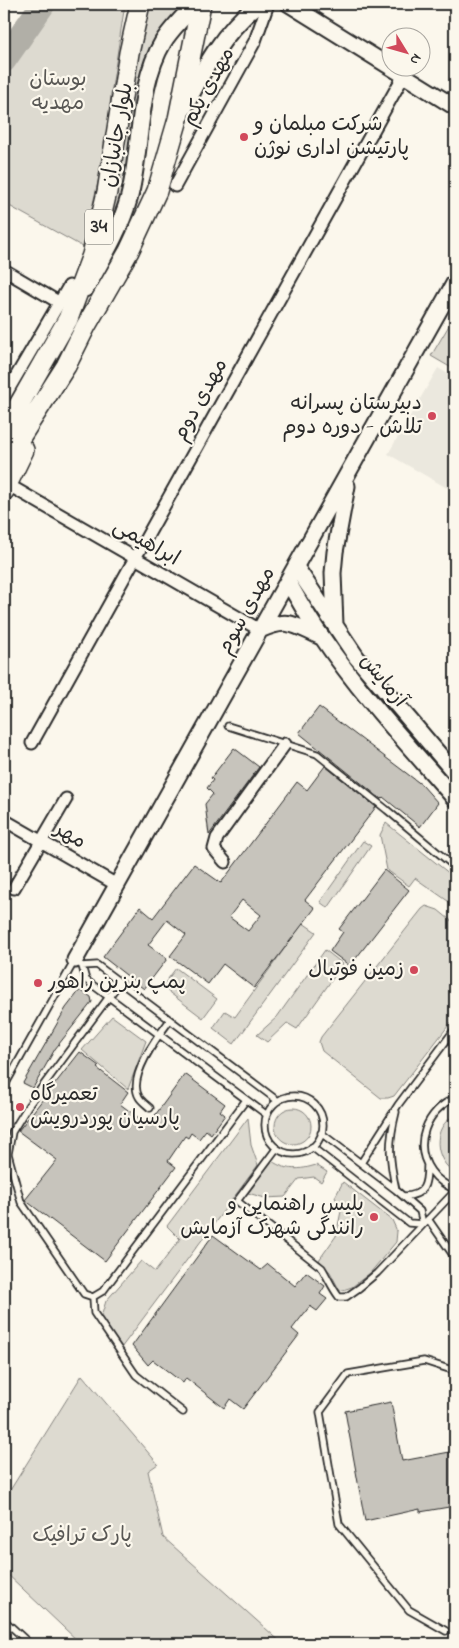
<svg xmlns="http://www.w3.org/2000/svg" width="459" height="1648" viewBox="0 0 459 1648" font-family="'Indie Flower','Playpen Sans Arabic',sans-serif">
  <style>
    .built { fill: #ebe8de }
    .green { fill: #dddad0; stroke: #84827e }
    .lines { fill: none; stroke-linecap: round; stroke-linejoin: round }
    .river { stroke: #b1afa7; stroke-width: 25 }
    .building { fill: #c7c4bc; stroke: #2b2b2b; fill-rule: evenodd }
    .service-casing { stroke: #2b2b2b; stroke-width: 9 }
    .minor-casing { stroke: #2b2b2b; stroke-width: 15 }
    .tertiary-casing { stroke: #2b2b2b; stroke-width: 19 }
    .secondary-casing { stroke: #2b2b2b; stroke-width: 20 }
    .trunk-casing { stroke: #2b2b2b; stroke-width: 22 }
    .service { stroke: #fbf7ec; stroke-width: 5.5 }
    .minor { stroke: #fbf7ec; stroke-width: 11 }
    .tertiary { stroke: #fbf7ec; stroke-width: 15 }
    .secondary { stroke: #fbf7ec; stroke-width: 16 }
    .trunk { stroke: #fbf7ec; stroke-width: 19 }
    .poi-dot { fill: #d1495b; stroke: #fbf7ec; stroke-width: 2 }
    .labels { text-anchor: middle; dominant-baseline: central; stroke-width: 4.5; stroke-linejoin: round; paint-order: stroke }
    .shield { fill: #fbf7ec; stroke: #696865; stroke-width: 1 }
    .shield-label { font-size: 20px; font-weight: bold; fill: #2b2b2b }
    .park-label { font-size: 21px; fill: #585754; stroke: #fbf7ec }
    .street-label { font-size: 21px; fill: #2b2b2b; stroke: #fbf7ec }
    .poi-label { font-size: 21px; fill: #2b2b2b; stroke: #fbf7ec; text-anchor: start }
  </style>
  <rect width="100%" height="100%" fill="#fbf7ec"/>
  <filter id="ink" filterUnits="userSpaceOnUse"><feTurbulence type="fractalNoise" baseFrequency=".02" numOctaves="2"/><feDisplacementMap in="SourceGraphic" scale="10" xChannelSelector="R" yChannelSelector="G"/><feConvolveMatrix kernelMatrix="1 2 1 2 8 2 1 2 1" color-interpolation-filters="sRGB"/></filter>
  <g filter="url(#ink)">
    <path class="built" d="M438 368 455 378V474L447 488 388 454Z"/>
    <path class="green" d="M53 4H125L111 94 107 143 83 247 4 203V75Z
      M147 4H184L162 30 128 184 101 252C123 171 132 87 147 4Z
      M454 317H455V370L431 356Z
      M386 823 455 878V906L415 878 409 886 387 870 380 835Z
      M363 841 371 846 328 908 320 902Z
      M426 906 438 910 455 924V1017L394 1096 388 1098H381L322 1051 319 1042 321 1037 422 909Z
      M303 923 316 932 234 1044 213 1028 225 1011 235 1017Z
      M325 950 343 964 297 1029 287 1023 267 1042 257 1035 277 1017Z
      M176 968 217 999 203 1018 162 987Z
      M112 1016 146 1041 128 1089 82 1050Z
      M275 1126a18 18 0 1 1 36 0a18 18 0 1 1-36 0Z
      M455 1115V1173C434 1160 431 1127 455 1115Z
      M248 1118 251 1145 258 1165 121 1348 101 1317 106 1301 141 1261 155 1272 180 1239 167 1226Z
      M272 1161C286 1171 300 1170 316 1165L327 1172 321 1182 314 1177 299 1179 285 1197 265 1198 248 1193Z
      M343 1182 392 1220 397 1231 396 1242 370 1273 352 1287 340 1291 330 1272 319 1260 336 1236 341 1211 335 1197Z
      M82 1375 158 1464 148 1471 163 1537 283 1644H81L4 1571V1500Z"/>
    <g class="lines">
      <path class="river" d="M4 60 43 4"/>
    </g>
    <path class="building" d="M319 707 422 785 438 803 420 827 383 797 381 799 299 733Z
      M234 748 259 767 209 835 205 804 213 794 207 788 213 780 211 778Z
      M325 766 376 807 305 900 315 908 254 988 223 964 208 984 170 956 186 935 167 920 148 945 167 959 144 989 103 957 140 907 153 918 194 864 221 883 297 782 307 790ZM242 900 261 915 248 931 229 917Z
      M384 870 409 890 350 966 330 951 343 932 339 929Z
      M80 990 91 997 92 1002 55 1049 33 1088 23 1083 66 1008Z
      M80 1052 99 1066 97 1068 128 1092 120 1104 148 1125 185 1074 225 1104 220 1111 225 1115 211 1134 206 1130 199 1139 191 1133 188 1138 185 1136 168 1161 176 1167 105 1261 25 1200 57 1160 18 1131Z
      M213 1235 261 1270 268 1264 295 1286 306 1272 325 1286 320 1294 327 1299 317 1311 310 1306 292 1329 299 1335 243 1409 230 1399 224 1408 186 1378 183 1383 153 1360 148 1365 132 1346Z
      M391 1402 402 1461 455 1451V1506L420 1512V1509L365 1521 345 1411Z"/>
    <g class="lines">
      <g class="service-casing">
        <path id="service" d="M228 726 317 754 387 810 455 867
          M82 966 97 965 278 1101
          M120 982 28 1106 12 1132 8 1154 21 1202 84 1294 93 1297 103 1291 246 1100
          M4 1087 75 960 82 966 86 980 267 1115
          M265 1125a29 29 0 1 1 58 0a29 29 0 1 1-58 0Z
          M455 1098C427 1110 412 1144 431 1171 437 1180 446 1185 455 1190
          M150 1108C147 1105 141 1101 139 1097 127 1077 158 1036 170 1020
          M312 1147 409 1223 423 1224 420 1211 396 1190 321 1133
          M276 1149 237 1201 322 1268C328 1278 332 1288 339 1297H346L359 1288 377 1273 455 1191
          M361 1163 398 1105 455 1029
          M396 1190C389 1158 388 1144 396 1112
          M404 1196C425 1196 427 1184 427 1166
          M428 1219 455 1258
          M93 1297 94 1313 136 1375 183 1412
          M4 1620 30 1644
          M446 1631 409 1610 339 1524 320 1412 348 1374 424 1361 455 1371"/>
      </g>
      <g class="minor-casing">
        <path id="minor" d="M175 186 255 41 268 4
          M4 270 60 303
          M4 397 69 286 64 295
          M12 487 260 630
          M32 743 404 75
          M4 820 117 885
          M225 862 214 849 217 838 285 744
          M14 888 66 799"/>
      </g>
      <g class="tertiary-casing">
        <path id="tertiary" d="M289 4 455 107
          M296 567 357 658 455 773
          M288 582C299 600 309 620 322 637 361 695 410 747 455 799
          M335 625 333 573 335 552 347 486
          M260 630C289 617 294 625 321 637
          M75 960 455 282"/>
      </g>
      <g class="secondary-casing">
        <path id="secondary" d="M184 108C204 68 222 33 258 4
          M86 288C102 259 120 230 129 198 142 149 137 85 163 42 169 32 178 23 185 15"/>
      </g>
      <g class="trunk-casing">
        <path id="trunk" d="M4 431 68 319 92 255 107 192 129 53 140 4
          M4 463 66 366 86 326 129 251 157 191 178 119 201 4
          M4 491 24 450"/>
      </g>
      <use href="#service" class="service"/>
      <use href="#minor" class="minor"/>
      <use href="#tertiary" class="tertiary"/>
      <use href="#secondary" class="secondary"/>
      <use href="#trunk" class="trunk"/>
    </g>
  </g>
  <g class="poi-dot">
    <circle cx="244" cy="137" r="5"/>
    <circle cx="432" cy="416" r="5"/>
    <circle cx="414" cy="970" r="5"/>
    <circle cx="38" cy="983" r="5"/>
    <circle cx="20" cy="1107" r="5"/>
    <circle cx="374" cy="1217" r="5"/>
  </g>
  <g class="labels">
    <rect class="shield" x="85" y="209.5" width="28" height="35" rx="4"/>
    <g class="shield-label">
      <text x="99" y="227">34</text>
    </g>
    <g class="park-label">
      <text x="58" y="80">بوستان<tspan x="58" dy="24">مهدیه</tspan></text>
      <text x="82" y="1536">پارک ترافیک</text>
    </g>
    <g class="street-label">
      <text transform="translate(209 87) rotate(-61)">مهدی یکم</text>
      <text transform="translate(118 135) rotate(-80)">بلوار جانبازان</text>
      <text transform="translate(201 400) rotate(-61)">مهدی دوم</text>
      <text transform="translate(146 543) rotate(30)">ابراهیمی</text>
      <text transform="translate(247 611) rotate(-61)">مهدی سوم</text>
      <text transform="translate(383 681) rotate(51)">آزمایش</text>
      <text transform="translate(70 836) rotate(30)">مهر</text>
    </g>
    <g class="poi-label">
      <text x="254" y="125">شرکت مبلمان و<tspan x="254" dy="24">پارتیشن اداری نوژن</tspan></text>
      <text x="422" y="404" text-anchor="end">دبیرستان پسرانه<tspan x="422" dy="24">تلاش - دوره دوم</tspan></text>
      <text x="404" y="970" text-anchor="end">زمین فوتبال</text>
      <text x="48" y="983">پمپ بنزین راهور</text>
      <text x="30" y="1095">تعمیرگاه<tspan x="30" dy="24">پارسیان پوردرویش</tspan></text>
      <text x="364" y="1205" text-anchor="end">پلیس راهنمایی و<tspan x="364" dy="24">رانندگی شهرک آزمایش</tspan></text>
    </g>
  </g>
  <rect width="459" height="1648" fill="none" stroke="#fbf7ec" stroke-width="20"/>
  <rect x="10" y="10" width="439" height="1628" fill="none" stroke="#2b2b2b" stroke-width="2" filter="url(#ink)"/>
  <g transform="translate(406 52) rotate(127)"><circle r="24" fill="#fbf7ec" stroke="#a8a59f"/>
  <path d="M0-4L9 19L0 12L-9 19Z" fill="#d1495b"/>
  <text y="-8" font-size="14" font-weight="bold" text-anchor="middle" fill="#2b2b2b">N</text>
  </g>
</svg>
